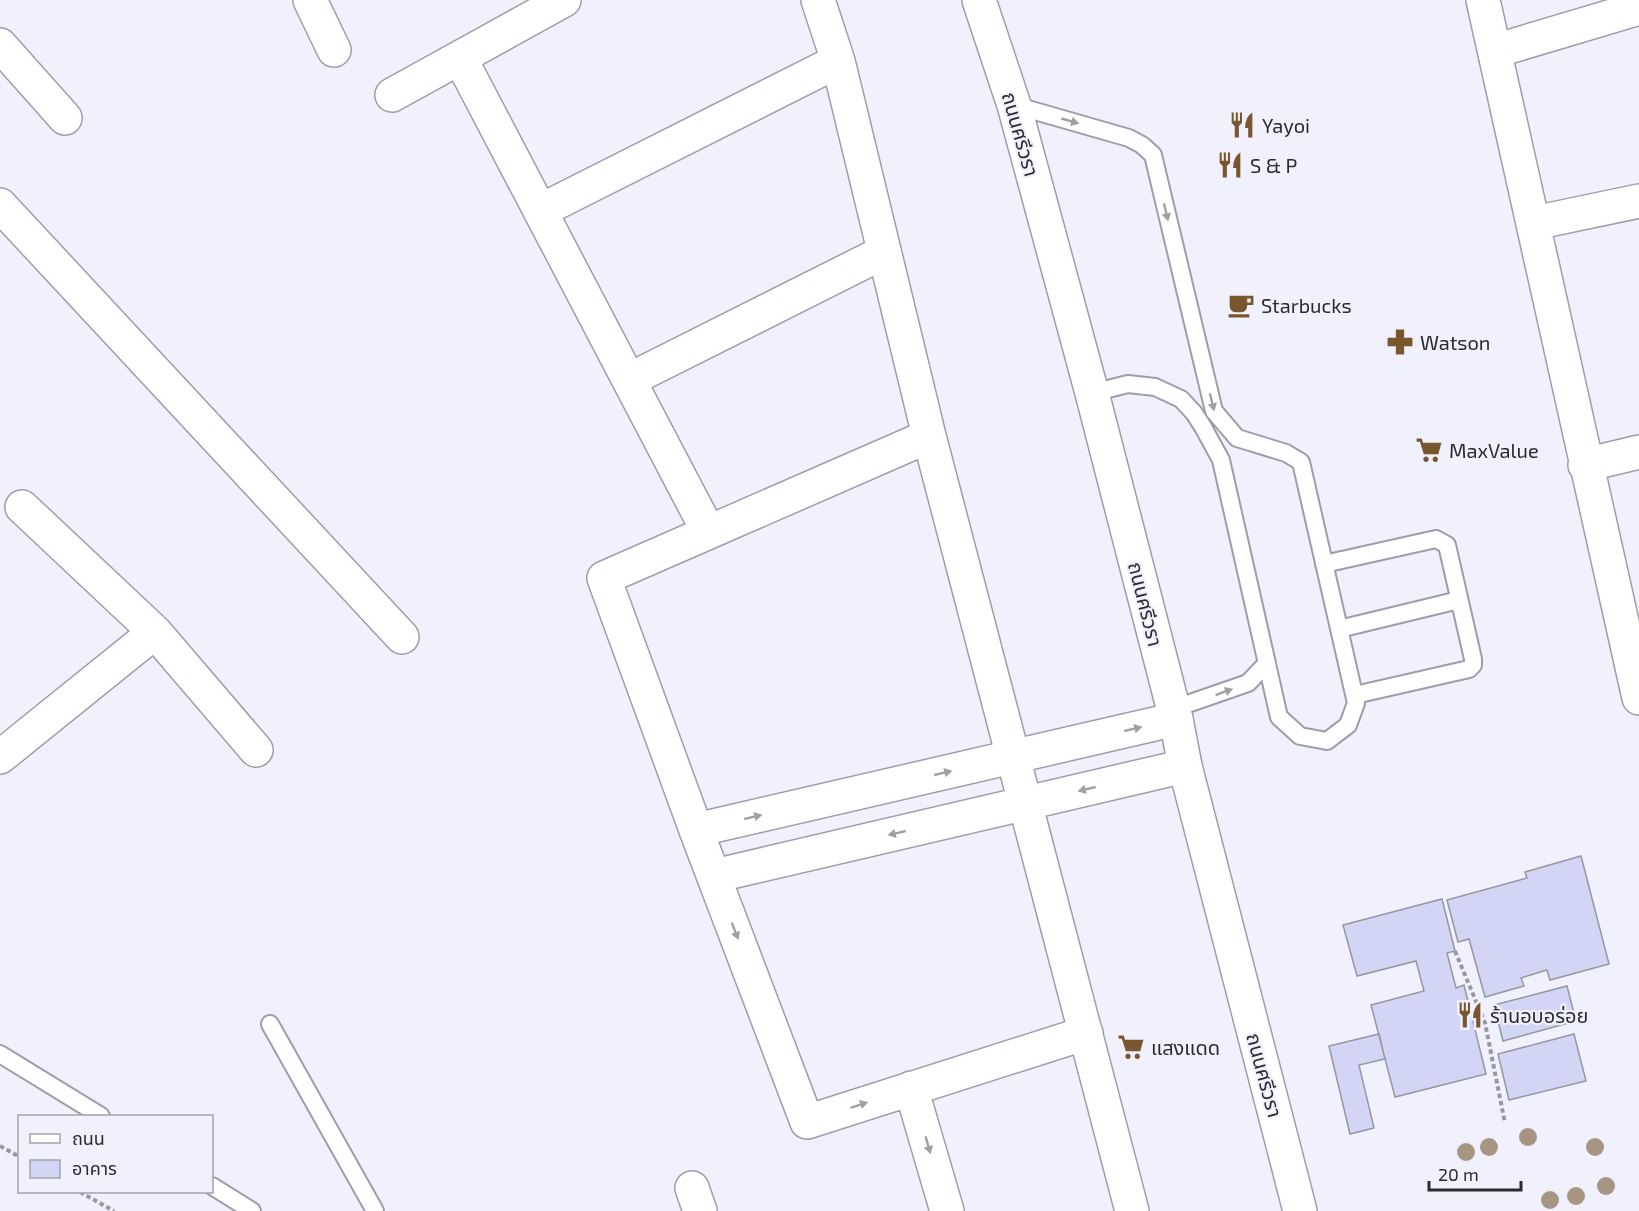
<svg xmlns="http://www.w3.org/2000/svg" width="1639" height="1211" viewBox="0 0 1639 1211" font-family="'Exo 2','Noto Sans Thai',sans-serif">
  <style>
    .building { fill: #d3d5f5; stroke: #9596a2; stroke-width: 1.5 }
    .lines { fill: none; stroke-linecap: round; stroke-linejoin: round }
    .service-casing { stroke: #9d9eab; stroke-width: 20 }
    .minor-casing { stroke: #9d9eab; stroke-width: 36 }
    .tertiary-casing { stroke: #9d9eab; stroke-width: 36 }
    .path { stroke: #9798a1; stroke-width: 4; stroke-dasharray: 4.5 3; stroke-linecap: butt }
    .service { stroke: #fff; stroke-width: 16 }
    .minor { stroke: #fff; stroke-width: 33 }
    .tertiary { stroke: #fff; stroke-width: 33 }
    .tree { fill: #a79583 }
    .oneway { fill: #9fa0a2 }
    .labels { text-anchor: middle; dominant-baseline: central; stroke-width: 4.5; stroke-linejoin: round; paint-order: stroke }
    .poi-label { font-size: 20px; fill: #2a2b30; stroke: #f0f1fd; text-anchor: start }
    .street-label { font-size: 20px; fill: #2a2b30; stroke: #f0f1fd }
  </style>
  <rect width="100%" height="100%" fill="#f0f1fd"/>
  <path class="building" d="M1581 856 1609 964 1550 980 1547 970 1521 978 1524 986 1485 997 1469 939 1458 942 1447 900 1527 878 1525 872Z
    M1442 899 1455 951 1447 953 1456 988 1464 985 1486 1074 1395 1097 1371 1005 1424 991 1416 961 1357 976 1343 925Z
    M1567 986 1576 1021 1503 1041 1494 1005Z
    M1379 1034 1385 1059 1359 1065 1374 1128 1350 1134 1329 1046Z
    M1574 1034 1586 1081 1509 1100 1498 1054Z"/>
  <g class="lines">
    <g class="service-casing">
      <path id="service" d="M1014 105 1129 138 1142 145 1153 155 1214 411 1237 438 1286 453 1301 462 1356 703 1348 725 1327 741 1300 736 1279 717 1221 460 1203 427 1194 413 1181 399 1155 387 1128 384 1092 393
        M1324 564 1436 539 1447 545 1473 659V665L1469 669 1355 695
        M1339 629 1459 600
        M1173 709 1248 683 1267 663
        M270 1024 375 1211
        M0 1054 101 1116
        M212 1186 252 1211"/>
    </g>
    <g class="minor-casing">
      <path id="minor" d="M310 0 334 50
        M818 0 838 61 929 436 1132 1211
        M1483 0C1536 232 1585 465 1639 698
        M0 45 65 118
        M1495 51 1639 8
        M460 58 708 531
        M392 95 564 0
        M0 205 402 637
        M540 211 838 61
        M1534 223 1639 201
        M629 380 884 252
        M929 436 604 578 696 830 807 1122 1086 1033
        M1585 465 1639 452
        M22 507 155 632 256 750
        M0 757 155 632
        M696 830 1176 719
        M714 876 1185 766
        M911 1088 947 1211
        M692 1188 700 1211"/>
    </g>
    <g class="tertiary-casing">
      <path id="tertiary" d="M979 0 1014 105 1092 393 1176 719 1185 766 1300 1211"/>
    </g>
    <path class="path" d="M1455 951 1485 1023 1505 1123
      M0 1146 20 1157
      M80 1192 114 1211"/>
    <use href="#service" class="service"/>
    <use href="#minor" class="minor"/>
    <use href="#tertiary" class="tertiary"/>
  </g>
  <g class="tree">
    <circle cx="1528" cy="1137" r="9"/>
    <circle cx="1489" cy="1147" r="9"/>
    <circle cx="1595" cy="1147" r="9"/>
    <circle cx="1466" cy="1152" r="9"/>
    <circle cx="1606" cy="1186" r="9"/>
    <circle cx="1576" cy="1196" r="9"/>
    <circle cx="1550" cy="1200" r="9"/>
  </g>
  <defs><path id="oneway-solid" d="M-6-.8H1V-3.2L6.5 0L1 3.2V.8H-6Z" transform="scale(1.5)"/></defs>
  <g class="oneway">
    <use href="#oneway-solid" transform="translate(1070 121) rotate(16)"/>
    <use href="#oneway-solid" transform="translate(1166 212) rotate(77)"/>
    <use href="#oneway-solid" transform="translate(1212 402) rotate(76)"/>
    <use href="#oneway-solid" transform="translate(1224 692) rotate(-20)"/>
    <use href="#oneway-solid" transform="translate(1133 729) rotate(-13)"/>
    <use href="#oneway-solid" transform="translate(943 773) rotate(-13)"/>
    <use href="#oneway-solid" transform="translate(1087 789) rotate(167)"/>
    <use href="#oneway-solid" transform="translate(753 817) rotate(-13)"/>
    <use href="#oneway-solid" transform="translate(897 833) rotate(167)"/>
    <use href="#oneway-solid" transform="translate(735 931) rotate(69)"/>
    <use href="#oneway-solid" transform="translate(859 1105) rotate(-18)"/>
    <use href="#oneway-solid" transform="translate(928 1145) rotate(74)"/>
  </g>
  <defs>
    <g id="restaurant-bare" transform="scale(2.07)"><path d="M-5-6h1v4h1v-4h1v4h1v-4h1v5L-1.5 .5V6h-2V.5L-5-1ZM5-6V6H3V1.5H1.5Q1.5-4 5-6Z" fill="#7a562f" stroke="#f0f1fd" stroke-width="2.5" paint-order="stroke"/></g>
    <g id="cafe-bare" transform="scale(2.07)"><path d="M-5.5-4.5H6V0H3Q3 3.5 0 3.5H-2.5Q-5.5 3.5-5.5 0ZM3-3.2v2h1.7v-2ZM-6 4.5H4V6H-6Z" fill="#7a562f" stroke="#f0f1fd" stroke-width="2.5" paint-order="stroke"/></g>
    <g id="pharmacy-bare" transform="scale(2.07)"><path d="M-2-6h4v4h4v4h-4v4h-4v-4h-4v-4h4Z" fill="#7a562f" stroke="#f0f1fd" stroke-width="2.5" paint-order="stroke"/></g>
    <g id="supermarket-bare" transform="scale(2.07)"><path d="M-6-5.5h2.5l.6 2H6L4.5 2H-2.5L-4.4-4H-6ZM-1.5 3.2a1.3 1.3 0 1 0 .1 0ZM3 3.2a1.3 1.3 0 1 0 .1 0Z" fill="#7a562f" stroke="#f0f1fd" stroke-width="2.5" paint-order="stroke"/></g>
  </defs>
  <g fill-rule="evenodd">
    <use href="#restaurant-bare" x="1242" y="125"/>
    <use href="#restaurant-bare" x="1230" y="165"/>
    <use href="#cafe-bare" x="1241" y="305"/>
    <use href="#pharmacy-bare" x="1400" y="342"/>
    <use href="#supermarket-bare" x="1429" y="450"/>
    <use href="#restaurant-bare" x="1470" y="1015"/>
    <use href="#supermarket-bare" x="1131" y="1047"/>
  </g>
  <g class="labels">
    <g class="poi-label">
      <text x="1262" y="125">Yayoi</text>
      <text x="1250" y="165">S &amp; P</text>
      <text x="1261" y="305">Starbucks</text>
      <text x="1420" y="342">Watson</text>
      <text x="1449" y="450">MaxValue</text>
      <text x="1490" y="1015">ร้านอบอร่อย</text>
      <text x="1151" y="1047">แสงแดด</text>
    </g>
    <g class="street-label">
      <text transform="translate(1021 134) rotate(74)">ถนนศรีวรา</text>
      <text transform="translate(1146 604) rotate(76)">ถนนศรีวรา</text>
      <text transform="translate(1265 1075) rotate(75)">ถนนศรีวรา</text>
    </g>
  </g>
  <rect x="18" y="1115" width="195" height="78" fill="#f0f1fd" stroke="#a1a2ab" stroke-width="1.5"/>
  <rect x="30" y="1134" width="30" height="9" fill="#ffffff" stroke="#a1a2ab" stroke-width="1.5"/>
  <text x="72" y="1145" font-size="18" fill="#2a2b30">ถนน</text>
  <rect x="30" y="1160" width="30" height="18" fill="#d3d5f5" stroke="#a1a2ab" stroke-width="1.5"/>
  <text x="72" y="1175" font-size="18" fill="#2a2b30">อาคาร</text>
  <path d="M1429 1181v9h92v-9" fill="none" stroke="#2a2b30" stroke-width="3"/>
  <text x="1438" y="1181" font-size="18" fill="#2a2b30" stroke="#f0f1fd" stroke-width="4.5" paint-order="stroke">20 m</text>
</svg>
